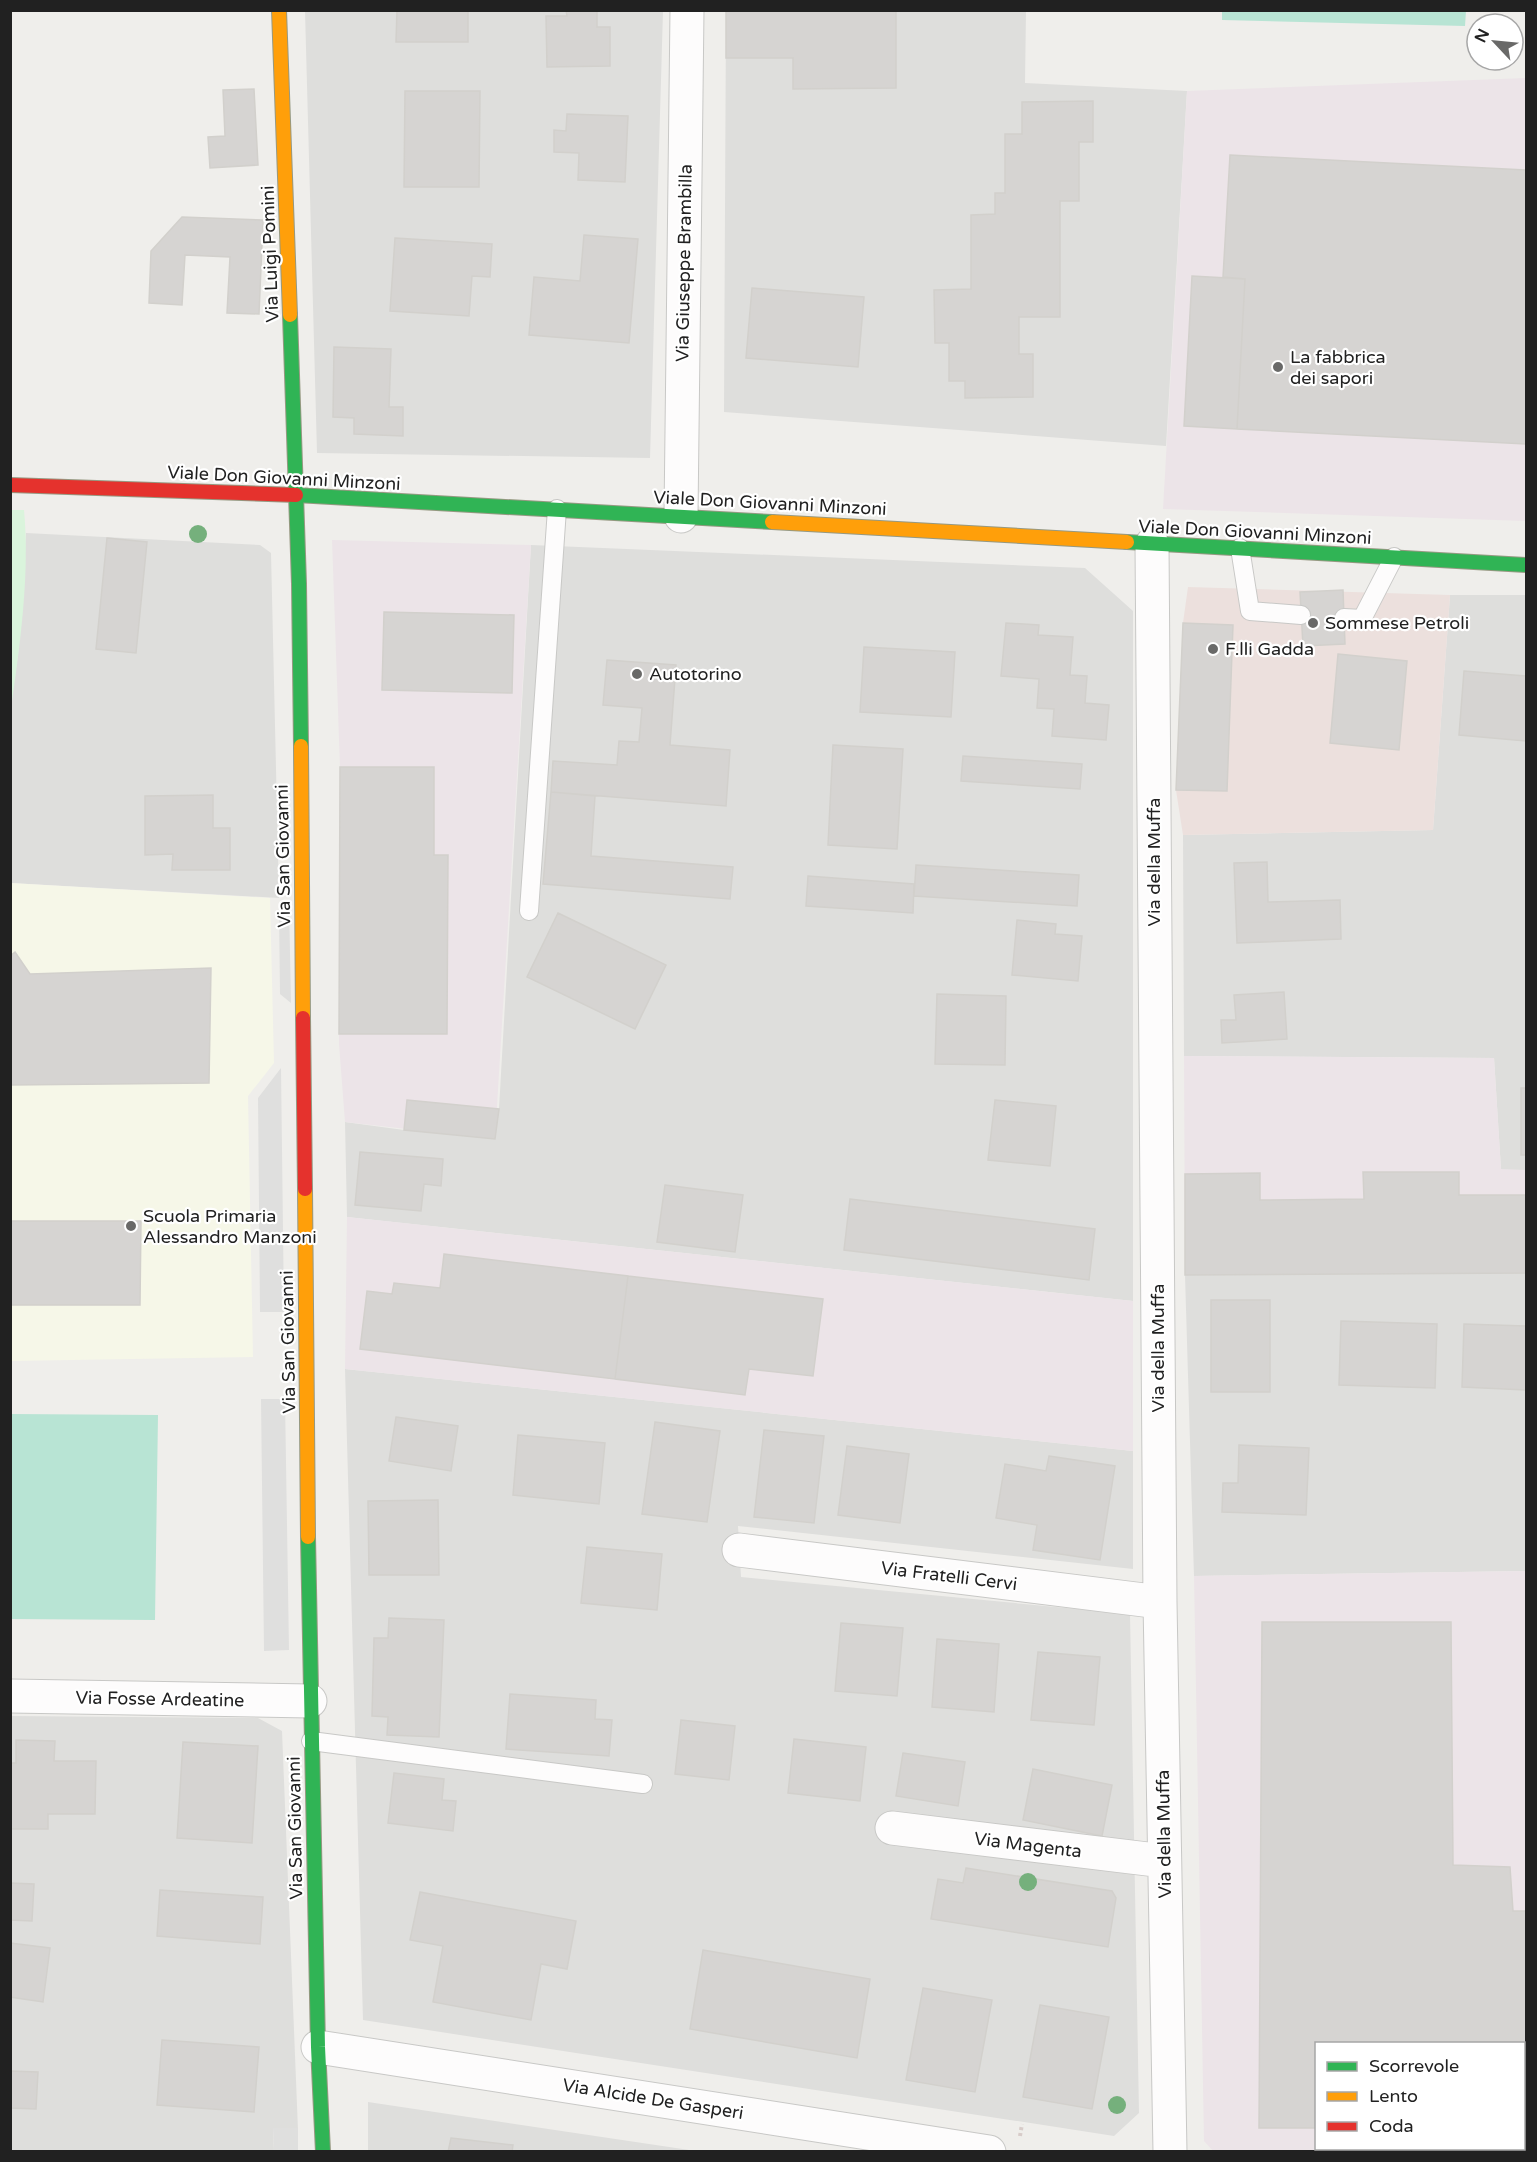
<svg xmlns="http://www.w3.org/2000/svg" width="1537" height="2162" viewBox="0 0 1537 2162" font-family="'Varela Round',sans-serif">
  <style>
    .residential { fill: #dededc }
    .commercial { fill: #ece0dd }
    .industrial { fill: #ece4e8; fill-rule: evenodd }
    .education { fill: #f6f7e8 }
    .park { fill: #daf4dc }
    .pitch { fill: #b8e4d4 }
    .parking { fill: #dfdfde }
    .building { fill: #d6d4d2; stroke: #d2d0cc; stroke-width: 1.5 }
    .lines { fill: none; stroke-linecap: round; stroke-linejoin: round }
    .lane-casing { stroke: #c8c8c6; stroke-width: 20 }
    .street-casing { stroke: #c8c8c6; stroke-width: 35 }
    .fast-casing { stroke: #969982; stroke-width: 16 }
    .slow-casing { stroke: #969982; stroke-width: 16 }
    .jam-casing { stroke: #969982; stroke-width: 16 }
    .path { stroke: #d7ccc9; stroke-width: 4; stroke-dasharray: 3 3; stroke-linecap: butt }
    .lane { stroke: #fdfcfc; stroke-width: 18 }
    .street { stroke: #fdfcfc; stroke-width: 33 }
    .fast { stroke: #30b455; stroke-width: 14 }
    .slow { stroke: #ff9f0a; stroke-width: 14 }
    .jam { stroke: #e5322d; stroke-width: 14 }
    .tree { fill: #75b07c }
    .poi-dot { fill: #696968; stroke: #fff; stroke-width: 2 }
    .labels { text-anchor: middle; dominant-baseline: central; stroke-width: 4.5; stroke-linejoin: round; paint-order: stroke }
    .street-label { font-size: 18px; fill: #212121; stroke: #fff }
    .poi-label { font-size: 18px; fill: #212121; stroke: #fff; text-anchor: start }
  </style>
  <rect width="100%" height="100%" fill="#efeeeb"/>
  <path class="residential" d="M305 11H663L650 458 317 453Z
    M726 11H1026L1025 83 1187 91 1166 446 724 412Z
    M26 533 260 545 271 553 279 898 11 883 10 708 18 655Z
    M531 545 1085 568 1133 611V1301L347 1217 345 1122 404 1130 499 1109Z
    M1450 595H1526V1170H1501L1494 1058 1184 1056 1183 835 1433 830Z
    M1526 1273V1571L1194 1576 1185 1275Z
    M345 1369 1133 1451V1569L738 1526 741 1577 1130 1614 1139 2113 1114 2136 363 2020Z
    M11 1716 258 1718 282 1731 298 2130 273 2128 274 2151 11 2152Z
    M368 2102 696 2151 368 2152Z"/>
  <path class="commercial" d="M1188 587 1450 595 1433 830 1183 835 1176 790 1183 623Z"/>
  <path class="industrial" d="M1526 78V521L1163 509 1187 91Z
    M332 540 531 545 495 1139 345 1122 339 1044 340 767Z
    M1184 1056 1494 1058 1501 1169 1526 1170V1273L1185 1275Z
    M347 1217 1133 1301V1451L345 1369Z
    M1526 1571V2151L1214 2152 1204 2141 1194 1576ZM1316 2044H1524V2148H1316Z"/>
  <path class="education" d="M10 883 270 898 274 1063 248 1096 253 1357 11 1361Z"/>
  <path class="park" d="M11 510H24C30 573 20 645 11 708Z"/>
  <path class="pitch" d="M1222 11H1466L1465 26 1222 20Z
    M11 1414 158 1415 155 1620 11 1619Z"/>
  <path class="parking" d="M289 904 291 1003 280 994 279 912Z
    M281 1068 284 1312H260L258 1098Z
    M261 1399H285L289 1650 264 1651Z
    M273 2128H298V2151H274Z"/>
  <path class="building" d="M397 10H468V42H396Z
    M566 10H597V27H610V66L547 67 546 16H567Z
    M726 10H896V88L793 89V58H726Z
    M254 89 258 165 210 168 208 137 225 136 223 90Z
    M405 91H480L479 187H404Z
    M1093 101V142H1079V201H1060V317H1019V354H1033V397L965 398V381H949V343H935L934 290 971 289V215L995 214V193H1005V134H1022V102Z
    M567 114 628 116 625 182 578 180 579 153 554 152V130L566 131Z
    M1230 155 1526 170V444L1237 429 1245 279 1223 277Z
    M182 217 263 220 259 314 227 313 230 257 185 255 182 305 149 303 151 251Z
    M584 235 638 239 629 343 529 335 534 277 580 281Z
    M395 238 492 244 490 277 472 276 469 316 390 311Z
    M1192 276 1245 279 1237 429 1184 426Z
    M752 288 864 297 858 367 746 358Z
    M334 347 391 349 389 407H403V436L354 434V418L333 417Z
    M107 538 147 542 136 653 96 649Z
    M1343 590 1345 644 1303 646 1300 592Z
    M384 612 514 615 512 693 382 690Z
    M1006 623 1039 625 1038 635 1073 637 1070 675 1087 676 1085 703 1109 705 1106 740 1052 736 1054 709 1037 708 1039 679 1001 676Z
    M1183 623 1233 625 1227 791 1176 790Z
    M864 647 955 652 951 717 860 712Z
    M1338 654 1407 661 1399 750 1330 743Z
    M607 660 676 665 670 745 730 750 726 806 551 792 553 761 617 765 619 741 639 742 642 708 603 705Z
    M1464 671 1526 676V741L1459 735Z
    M833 745 903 749 897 849 828 845Z
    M963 756 1082 764 1080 789 961 781Z
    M340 767H434V855H448L447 1034H339Z
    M551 792 595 796 591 856 733 867 730 899 543 884Z
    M213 795V828H230V870H172L173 854 145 855V796Z
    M1267 862 1268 902 1340 900 1341 939 1237 943 1234 863Z
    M916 865 1079 875 1077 906 914 896Z
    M808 876 914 884 913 913 806 906Z
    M558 913 666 965 635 1029 527 977Z
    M1017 920 1056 924 1055 934 1082 936 1078 981 1012 975Z
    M15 952 30 974 211 968 209 1083 10 1085V956Z
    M1284 992 1287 1039 1222 1043 1221 1020H1236L1234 995Z
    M937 994 1006 996 1005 1065 935 1064Z
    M1521 1088H1526V1155H1521Z
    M407 1100 499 1109 495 1139 404 1130Z
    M995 1100 1056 1106 1050 1166 988 1160Z
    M360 1152 443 1159 441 1186 424 1184 421 1211 355 1205Z
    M1363 1172H1459V1195H1526V1273L1185 1275V1174L1260 1173V1200L1364 1199Z
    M665 1185 743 1195 735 1252 657 1242Z
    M850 1199 1095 1229 1089 1280 844 1250Z
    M10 1221H141L140 1305H10Z
    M444 1254 628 1276 615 1379 360 1349 367 1291 392 1294 394 1283 440 1288Z
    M628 1276 823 1299 813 1376 749 1369 745 1395 615 1379Z
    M1211 1300H1270V1392H1211Z
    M1341 1321 1437 1324 1435 1388 1339 1385Z
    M1464 1324 1526 1326V1390L1462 1387Z
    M396 1417 458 1426 451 1471 389 1461Z
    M655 1422 720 1431 707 1522 642 1514Z
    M764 1430 824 1436 814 1523 754 1517Z
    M518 1435 605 1443 599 1504 513 1495Z
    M1239 1445 1309 1448 1306 1515 1222 1512 1223 1483H1238Z
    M847 1446 909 1454 900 1523 838 1515Z
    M1049 1456 1115 1466 1100 1560 1033 1550 1037 1525 996 1518 1005 1464 1046 1471Z
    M438 1500 439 1575H369L368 1501Z
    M587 1547 662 1554 657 1610 581 1603Z
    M389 1618 444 1620 439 1737 387 1735 388 1717 372 1716 374 1638H388Z
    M1262 1622H1451L1453 1865 1510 1867 1513 1911H1526V2130H1524V2044H1316V2128H1259Z
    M841 1623 903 1628 897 1696 835 1691Z
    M937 1639 999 1644 994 1712 932 1707Z
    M1038 1652 1100 1657 1094 1725 1031 1720Z
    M510 1694 596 1700 595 1719 612 1720 609 1756 506 1749Z
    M681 1720 735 1726 729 1780 675 1774Z
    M794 1739 866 1747 860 1801 788 1793Z
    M16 1740 55 1741 54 1761H96L95 1814H48V1829H10V1763H16Z
    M183 1742 258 1746 252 1843 177 1838Z
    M903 1753 965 1762 958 1806 896 1796Z
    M1033 1769 1112 1785 1102 1836 1023 1820Z
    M394 1773 444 1779 442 1800 456 1801 453 1831 388 1823Z
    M966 1868 1112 1891 1116 1898 1108 1947 931 1919 938 1879 963 1883Z
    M10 1883 34 1884 32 1921 10 1920Z
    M160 1890 263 1897 260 1944 157 1936Z
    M420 1892 576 1921 567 1969 541 1964 531 2020 433 2002 443 1946 410 1940Z
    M10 1943 50 1948 43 2002 10 1997Z
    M703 1950 870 1979 857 2058 690 2029Z
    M923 1988 992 2000 975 2092 906 2080Z
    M1040 2005 1109 2017 1092 2109 1023 2097Z
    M162 2040 259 2047 254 2112 157 2105Z
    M10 2071 38 2072 36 2109 10 2108Z
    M451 2138 513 2145 512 2152H448Z"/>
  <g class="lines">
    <g class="lane-casing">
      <path id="lane" d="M1240 548 1250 611 1301 615
        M1344 618 1362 619 1394 557
        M529 911 557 509
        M311 1741 643 1784"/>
    </g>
    <g class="street-casing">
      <path id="street" d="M681 516 687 10
        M1152 544 1160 1602 1170 2152
        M739 1550 1160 1602
        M10 1696 310 1701
        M892 1828 1164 1861
        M318 2047 989 2152"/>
    </g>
    <g class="fast-casing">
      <path id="fast" d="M290 315 299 584 301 746
        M296 495 772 522
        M1127 542 1526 565
        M308 1537 318 2047 323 2152"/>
    </g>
    <g class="slow-casing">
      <path id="slow" d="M279 10 290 315
        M772 522 1127 542
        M301 746 303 1018
        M305 1189 308 1537"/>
    </g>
    <g class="jam-casing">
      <path id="jam" d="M10 485 296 495
        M303 1018 305 1189"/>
    </g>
    <path class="path" d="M1020 2136 1022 2124"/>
    <use href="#lane" class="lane"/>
    <use href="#street" class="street"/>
    <use href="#fast" class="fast"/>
    <use href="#slow" class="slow"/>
    <use href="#jam" class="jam"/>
  </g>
  <g class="tree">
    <circle cx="198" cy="534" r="9"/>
    <circle cx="1028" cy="1882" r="9"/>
    <circle cx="1117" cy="2105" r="9"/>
  </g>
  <g class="poi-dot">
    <circle cx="1278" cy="367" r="6"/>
    <circle cx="1313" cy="623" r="6"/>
    <circle cx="1213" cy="649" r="6"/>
    <circle cx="637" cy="674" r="6"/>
    <circle cx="131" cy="1226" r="6"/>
  </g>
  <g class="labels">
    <g class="street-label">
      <text transform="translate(270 254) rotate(-92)">Via Luigi Pomini</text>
      <text transform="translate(684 263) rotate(-89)">Via Giuseppe Brambilla</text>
      <text transform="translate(284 478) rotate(3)">Viale Don Giovanni Minzoni</text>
      <text transform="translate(770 503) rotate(3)">Viale Don Giovanni Minzoni</text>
      <text transform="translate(1255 532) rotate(3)">Viale Don Giovanni Minzoni</text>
      <text transform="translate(283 856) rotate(-91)">Via San Giovanni</text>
      <text transform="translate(1154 862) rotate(-90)">Via della Muffa</text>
      <text transform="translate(288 1342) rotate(-91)">Via San Giovanni</text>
      <text transform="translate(1158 1348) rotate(-90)">Via della Muffa</text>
      <text transform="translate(949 1576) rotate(7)">Via Fratelli Cervi</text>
      <text transform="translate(160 1699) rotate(1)">Via Fosse Ardeatine</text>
      <text transform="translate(295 1828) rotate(-91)">Via San Giovanni</text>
      <text transform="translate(1164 1834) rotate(-91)">Via della Muffa</text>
      <text transform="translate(1028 1845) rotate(7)">Via Magenta</text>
      <text transform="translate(653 2099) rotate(9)">Via Alcide De Gasperi</text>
    </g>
    <g class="poi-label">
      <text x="1290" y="357">La fabbrica<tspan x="1290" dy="21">dei sapori</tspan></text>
      <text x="1325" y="623">Sommese Petroli</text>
      <text x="1225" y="649">F.lli Gadda</text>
      <text x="649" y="674">Autotorino</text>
      <text x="143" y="1216">Scuola Primaria<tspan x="143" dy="21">Alessandro Manzoni</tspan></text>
    </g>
  </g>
  <rect width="1537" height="2162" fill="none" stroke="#212121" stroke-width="24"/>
  <rect x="1315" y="2042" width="210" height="108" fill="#ffffff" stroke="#a6a6a6" stroke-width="1.5"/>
  <rect x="1327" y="2062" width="30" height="9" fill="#30b455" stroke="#a6a6a6" stroke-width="1.5"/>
  <text x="1369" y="2072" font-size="18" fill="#212121">Scorrevole</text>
  <rect x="1327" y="2092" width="30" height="9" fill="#ff9f0a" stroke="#a6a6a6" stroke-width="1.5"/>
  <text x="1369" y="2102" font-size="18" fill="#212121">Lento</text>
  <rect x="1327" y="2122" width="30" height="9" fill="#e5322d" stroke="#a6a6a6" stroke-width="1.5"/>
  <text x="1369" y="2132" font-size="18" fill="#212121">Coda</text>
  <g transform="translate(1495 42) rotate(296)"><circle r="28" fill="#ffffff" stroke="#a6a6a6" stroke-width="1.5"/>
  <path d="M0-4.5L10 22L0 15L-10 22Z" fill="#696968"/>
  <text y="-9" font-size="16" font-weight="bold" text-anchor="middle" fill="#212121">N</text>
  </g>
</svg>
